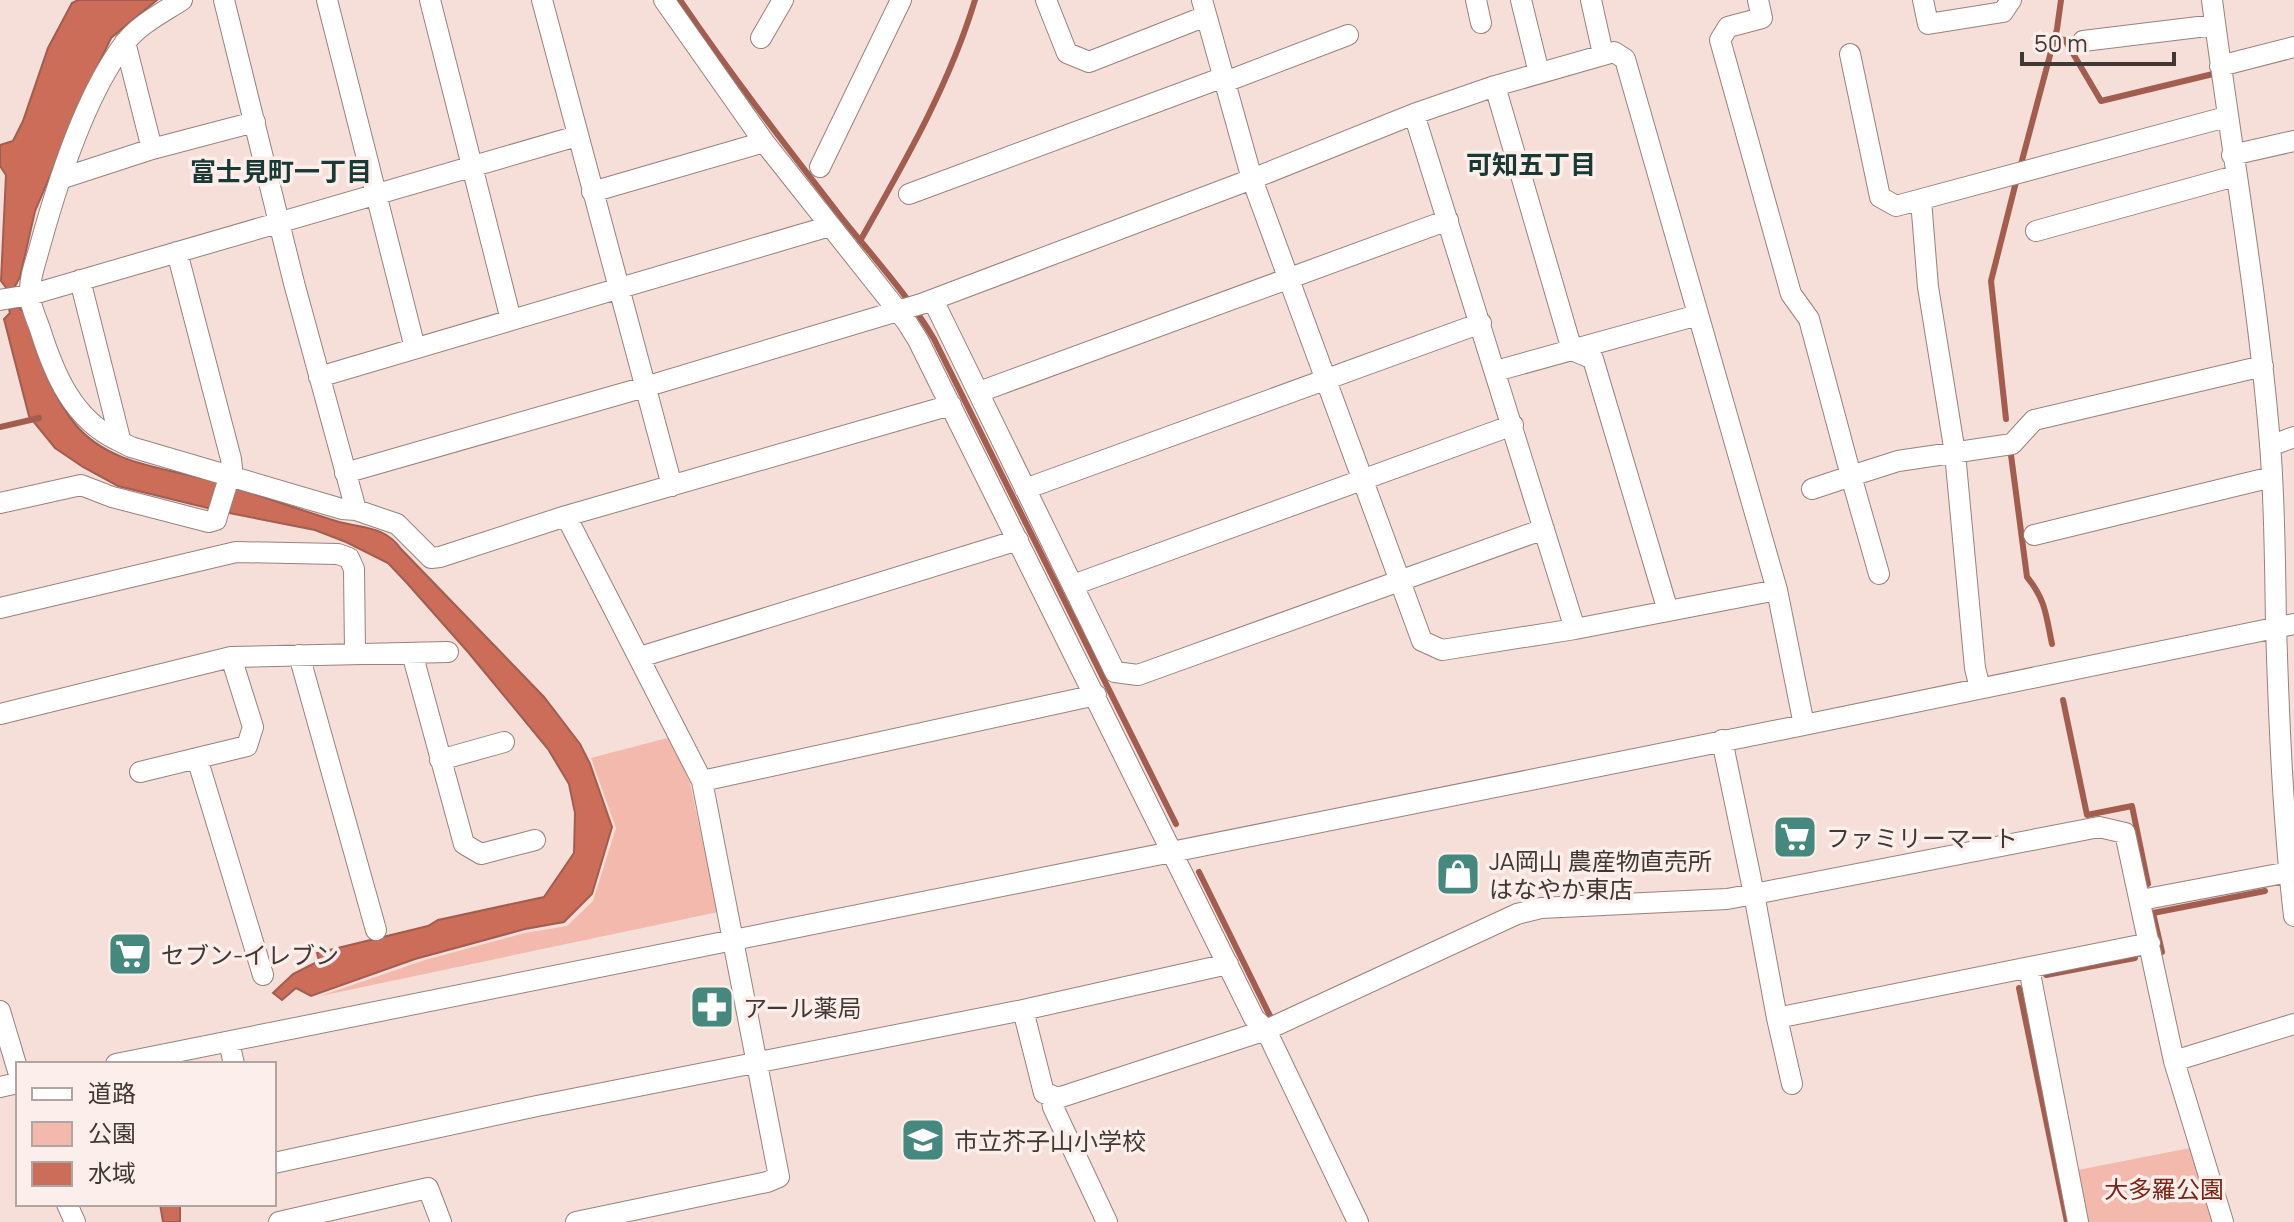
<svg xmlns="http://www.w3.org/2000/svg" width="2294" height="1222" viewBox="0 0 2294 1222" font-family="Manrope,'Noto Sans JP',sans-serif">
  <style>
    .green { fill: #f3b9ac }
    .water { fill: #cc6d5a; stroke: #a25d4f; stroke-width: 2 }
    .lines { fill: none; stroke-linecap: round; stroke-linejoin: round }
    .stream { stroke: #a25d4f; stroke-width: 6 }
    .minor-casing { stroke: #98827d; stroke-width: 22 }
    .minor { stroke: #fff; stroke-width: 20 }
    .labels { text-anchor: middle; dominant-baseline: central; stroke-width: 7; stroke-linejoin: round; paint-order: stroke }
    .poi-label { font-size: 24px; fill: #413836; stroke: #fceeea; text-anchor: start }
    .park-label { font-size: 24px; fill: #7b2414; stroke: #fceeea }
    .neighbourhood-label { font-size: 26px; font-weight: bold; fill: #183934; stroke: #fceeea }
  </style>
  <rect width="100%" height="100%" fill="#f6ded9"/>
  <path class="green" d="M671 737 690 783 718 912 320 996 425 960 525 933 567 926 593 901 616 828 591 758Z
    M2190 1148 2213 1222H2088L2078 1170Z"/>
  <path class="water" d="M78 0H157L111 38 93 76 35 211 20 277 14 288 7 289 1 281 6 175 0 166V145L13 141 23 121 48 48 72 3Z
    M18 307 25 313C37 352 49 392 75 424 110 467 171 468 220 483 259 495 297 509 336 521 362 529 384 525 401 549L544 697 580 744 590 764 612 827 592 894 564 922 525 929 415 959 311 996 296 988 282 1000 273 993 293 974 319 961 317 953 428 926 438 920 544 897 574 853 575 813 569 784 548 749 468 652 406 582 388 563 346 542 315 530 224 512 118 486 83 467 55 448 29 416 4 319 10 313 9 309Z
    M160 1204H180V1222H163Z"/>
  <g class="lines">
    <path class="stream" d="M680 0C731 75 786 146 841 217 873 257 908 295 934 339L1176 824
      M2055 38 2065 40 2101 101 2213 74
      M2020 168 2057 29 2061 0
      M860 241C904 163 949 86 975 0
      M2006 419 1991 281 2017 178
      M0 427 39 418
      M2011 455 2027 577C2046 600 2046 616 2052 644
      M2063 700 2087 815 2132 806 2148 884
      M1199 872 1274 1024
      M2159 952H2162L2153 913 2265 891
      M2046 975 2135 958
      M2019 988 2067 1222"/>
    <g class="minor-casing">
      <path id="minor" d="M224 0 294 283 356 510
        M327 0 415 348
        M430 0 511 320
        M542 0 672 486
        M664 0 764 142 906 321 918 340 1254 1018 1266 1030 1358 1222
        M1046 0 1067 53 1089 62 1206 16
        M1202 0 1252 179 1422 641 1442 650 1575 629 1777 590
        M1476 0 1481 23
        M1521 0 1539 73
        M1591 0 1603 54
        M1758 0 1762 18 1728 27 1720 40 1791 294 1809 319 1851 476 1898 461 2012 444 2034 420 2263 366
        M1923 0 1928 24 2003 12 2011 0
        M2212 0C2231 148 2258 296 2270 444 2275 505 2275 565 2276 626 2279 722 2283 820 2294 916
        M761 38 783 0
        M2083 41 2215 25
        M125 42 152 149
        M1850 54 1880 197 1896 206 2226 117
        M2220 66 2294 47
        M1225 82 1348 35
        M1495 86 1572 350 1593 359 1668 611
        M1414 114 1575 629
        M2232 155 2294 141
        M820 167 901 0
        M63 178 152 149 255 122
        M592 192 764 142
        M909 194 1224 77
        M1921 200 1928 287 1955 453 1975 668 1980 688
        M2036 231 2235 176
        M177 252 231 459 232 468 218 513 216 520 209 522
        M80 280 119 435 117 440 131 447 342 509 356 510 397 524 431 558 440 557 566 516 951 405
        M0 300 30 295 577 136
        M933 300 1115 672 1138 675 1544 529
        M1496 371 1698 315
        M319 377 830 226
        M979 392 1448 220
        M117 440C73 419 54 374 40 329 36 318 30 306 30 294 29 278 36 261 40 246 57 184 85 96 124 44 138 25 162 13 182 0
        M2270 446 2294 437
        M345 473 645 387 921 304 1252 179 1414 114 1495 86 1614 52 1625 59 1777 590 1804 725
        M1025 489 1481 323
        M1812 489 1851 476 1879 574
        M0 503 81 485 112 497 209 522
        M566 516 702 781 779 1177 767 1182 576 1222
        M2034 535 2272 477
        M1073 585 1513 425
        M0 608 236 552 338 554 349 558 354 569 355 652
        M412 653 464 844 481 854 535 840
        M299 655 376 930
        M640 657 1018 540
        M0 714 231 657 448 652
        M1722 740 1754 894 2099 827 2125 833 2174 1061 2223 1222
        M197 758 263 975
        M440 760 504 742
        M140 772 247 746 253 727 231 657
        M702 781 1096 695
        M2141 900 2289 872
        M2029 968 2078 1222
        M1023 1010 1044 1093 1058 1098 1266 1030 1517 914 1541 908 1727 899 1754 894 1777 1018 2150 943
        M0 1011 18 1071
        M1777 1018 1792 1084
        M229 1042 234 1064
        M2174 1061 2294 1024
        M116 1064 1804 725 2294 624
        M0 1087 18 1083
        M1051 1095 1053 1107 1107 1222
        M274 1163 537 1106 1023 1010 1228 964
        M67 1204 75 1222
        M279 1222 428 1188 441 1222"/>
    </g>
    <use href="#minor" class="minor"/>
  </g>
  <defs>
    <g id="supermarket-square" transform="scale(2.3)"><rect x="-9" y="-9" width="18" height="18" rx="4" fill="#44887e" stroke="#fceeea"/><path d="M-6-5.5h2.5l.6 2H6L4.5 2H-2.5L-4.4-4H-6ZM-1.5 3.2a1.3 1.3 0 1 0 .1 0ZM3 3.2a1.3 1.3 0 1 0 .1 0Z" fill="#fff"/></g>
    <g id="shop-square" transform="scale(2.3)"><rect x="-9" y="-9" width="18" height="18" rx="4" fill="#44887e" stroke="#fceeea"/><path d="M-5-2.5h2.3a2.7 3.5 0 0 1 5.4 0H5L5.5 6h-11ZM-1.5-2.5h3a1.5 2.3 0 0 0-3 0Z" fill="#fff"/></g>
    <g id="pharmacy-square" transform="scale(2.3)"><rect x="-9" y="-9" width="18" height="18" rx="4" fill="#44887e" stroke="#fceeea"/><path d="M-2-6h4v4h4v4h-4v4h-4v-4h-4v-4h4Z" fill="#fff"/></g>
    <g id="school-square" transform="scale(2.3)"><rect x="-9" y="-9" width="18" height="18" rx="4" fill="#44887e" stroke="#fceeea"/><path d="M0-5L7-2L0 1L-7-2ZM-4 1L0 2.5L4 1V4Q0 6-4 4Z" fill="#fff"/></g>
  </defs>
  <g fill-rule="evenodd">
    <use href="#supermarket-square" x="1795" y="837"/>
    <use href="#shop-square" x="1458" y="874"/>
    <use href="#supermarket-square" x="130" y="954"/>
    <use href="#pharmacy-square" x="712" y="1007"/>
    <use href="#school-square" x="923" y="1140"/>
  </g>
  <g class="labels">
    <g class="poi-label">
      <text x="1826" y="837">ファミリーマート</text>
      <text x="1489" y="860">JA岡山 農産物直売所<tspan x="1489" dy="28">はなやか東店</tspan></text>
      <text x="161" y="954">セブン-イレブン</text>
      <text x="743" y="1007">アール薬局</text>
      <text x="954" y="1140">市立芥子山小学校</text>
    </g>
    <g class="park-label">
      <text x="2164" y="1188">大多羅公園</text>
    </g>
    <g class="neighbourhood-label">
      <text x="1531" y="164">可知五丁目</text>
      <text x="281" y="171">富士見町一丁目</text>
    </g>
  </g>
  <rect x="16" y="1062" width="260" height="144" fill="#fceeea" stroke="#b1a5a2" stroke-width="2"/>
  <rect x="32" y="1088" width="40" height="12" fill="#ffffff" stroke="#b1a5a2" stroke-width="2"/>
  <text x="88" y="1102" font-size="24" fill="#413836">道路</text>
  <rect x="32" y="1122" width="40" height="24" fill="#f3b9ac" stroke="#b1a5a2" stroke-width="2"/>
  <text x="88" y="1142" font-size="24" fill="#413836">公園</text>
  <rect x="32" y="1162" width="40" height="24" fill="#cc6d5a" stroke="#b1a5a2" stroke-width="2"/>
  <text x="88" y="1182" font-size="24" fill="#413836">水域</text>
  <path d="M2022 52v12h152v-12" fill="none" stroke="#413836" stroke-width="4"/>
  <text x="2034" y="52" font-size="24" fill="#413836" stroke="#fceeea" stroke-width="6" paint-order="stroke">50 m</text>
</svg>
